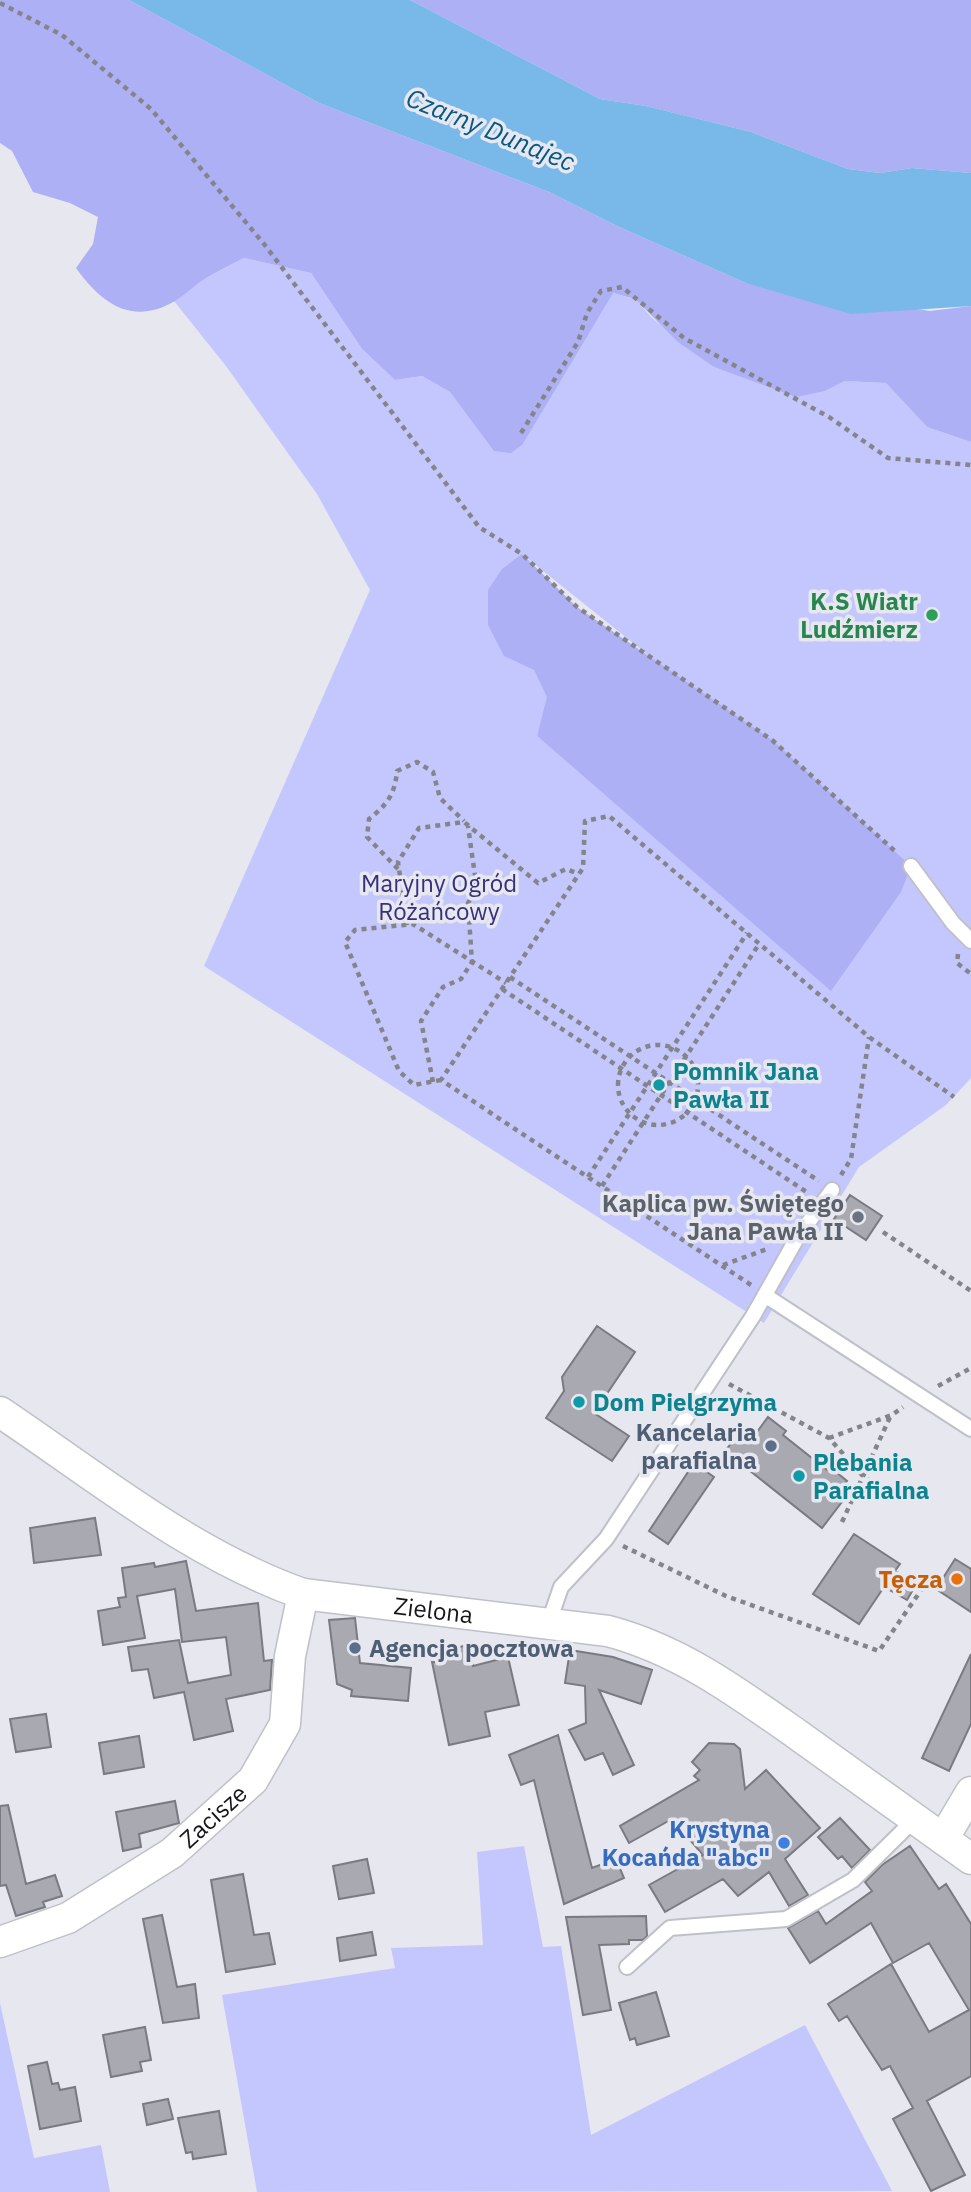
<svg xmlns="http://www.w3.org/2000/svg" width="971" height="2192" viewBox="0 0 971 2192" font-family="'IBM Plex Sans',sans-serif">
  <style>
    .green { fill: #c4c7fd; fill-rule: evenodd }
    .forest { fill: #adb0f4 }
    .water { fill: #78b9e9 }
    .building { fill: #a8a9b1; stroke: #7a7a82; stroke-width: 2 }
    .lines { fill: none; stroke-linecap: round; stroke-linejoin: round }
    .service-casing { stroke: #bfc0c8; stroke-width: 18 }
    .minor-casing { stroke: #bfc0c8; stroke-width: 33 }
    .path { stroke: #84858a; stroke-width: 4.5; stroke-dasharray: 5 5; stroke-linecap: butt }
    .service { stroke: #fff; stroke-width: 14 }
    .minor { stroke: #fff; stroke-width: 30 }
    .leisure-dot { fill: #2e9e5b; stroke: #e6e7ef; stroke-width: 2.5 }
    .culture-dot { fill: #0f9aa8; stroke: #e6e7ef; stroke-width: 2.5 }
    .worship-dot { fill: #6b7280; stroke: #e6e7ef; stroke-width: 2.5 }
    .service-dot { fill: #5c6f8a; stroke: #e6e7ef; stroke-width: 2.5 }
    .food-dot { fill: #e8710a; stroke: #e6e7ef; stroke-width: 2.5 }
    .shop-dot { fill: #3f7fe0; stroke: #e6e7ef; stroke-width: 2.5 }
    .labels { text-anchor: middle; dominant-baseline: central; stroke-width: 7; stroke-linejoin: round; paint-order: stroke }
    .leisure-label { font-size: 24px; font-weight: bold; fill: #27864d; stroke: #e6e7ef; text-anchor: end }
    .park-label { font-size: 24px; fill: #37307d; stroke: #e6e7ef }
    .culture-label { font-size: 24px; font-weight: bold; fill: #0d838f; stroke: #e6e7ef; text-anchor: start }
    .worship-label { font-size: 24px; font-weight: bold; fill: #5b616d; stroke: #e6e7ef; text-anchor: end }
    .service-label { font-size: 24px; font-weight: bold; fill: #4e5e75; stroke: #e6e7ef; text-anchor: end }
    .food-label { font-size: 24px; font-weight: bold; fill: #c56008; stroke: #e6e7ef; text-anchor: end }
    .street-label { font-size: 24px; fill: #161719; stroke: #e6e7ef }
    .shop-label { font-size: 24px; font-weight: bold; fill: #366cbe; stroke: #e6e7ef; text-anchor: end }
    .water-label { font-size: 26px; font-style: italic; fill: #065885; stroke: #e6e7ef }
  </style>
  <rect width="100%" height="100%" fill="#e6e7ef"/>
  <path class="green" d="M244 258 311 273 362 349 395 380 422 376 450 392 495 451 523 444 612 293 635 299 652 318 714 367 753 380 825 391 845 381 886 383 927 427 971 442V1078L946 1105 859 1167 764 1323 204 966 370 590 317 494 226 366 174 301 204 279ZM522 554 911 866 831 990 537 736 548 697 534 670Z
    M524 1846 543 1947 561 1946 591 2135 805 2025 892 2191 257 2192 222 1995 395 1968 391 1948 483 1945 477 1852Z
    M0 2003 34 2158 101 2145 110 2192H0Z"/>
  <path class="forest" d="M0 0H129L319 103 549 192 617 226 746 283 930 311 971 306V442L927 427 886 383 845 381 825 391 796 397 714 367 678 342 635 299 613 293 523 444 511 453 494 451 450 392 422 376 395 380 362 349 311 273 244 258C231 265 218 271 206 278 195 285 186 294 175 301 132 326 102 304 76 268L93 244 98 217 70 203 33 192 12 151 0 143Z
    M410 0H971V173L912 168 880 173 848 169 751 132 646 106 600 99Z
    M522 554 577 607 772 740 911 866 901 892 831 991 537 736 547 697 534 670 504 656 488 625V590L502 569Z"/>
  <path class="water" d="M129 0H410L600 99 646 106 751 132 848 169 880 173 912 168 971 173V306L851 314 746 283 617 226 549 192 319 103Z"/>
  <path class="building" d="M850 1195 882 1216 866 1240 834 1219Z
    M597 1326 635 1352 594 1413 629 1436 612 1461 546 1418 564 1391 562 1377Z
    M768 1417 786 1431 783 1435 827 1470 830 1467 847 1481 838 1492 845 1498 822 1528 725 1451 744 1427 754 1436Z
    M694 1463 714 1477 668 1544 649 1531Z
    M95 1518 101 1555 34 1563 30 1528Z
    M854 1534 900 1564 895 1571 917 1583 907 1600 884 1587 859 1624 813 1594Z
    M955 1559 971 1569V1612L936 1589Z
    M186 1561 196 1611 258 1603 264 1661 272 1660 270 1690 226 1699 233 1731 194 1740 184 1692 154 1698 148 1669 132 1671 128 1647 179 1640 188 1683 231 1675 226 1637 182 1642 175 1589 137 1596 145 1638 103 1645 98 1611 120 1607 118 1598 126 1597 122 1568 154 1563 155 1567Z
    M355 1618 360 1663 411 1668 408 1701 351 1696 352 1690 337 1684 329 1620Z
    M467 1645 473 1666 508 1657 519 1705 485 1712 490 1736 449 1745 432 1662 442 1663 439 1653Z
    M570 1650 613 1657 652 1670 641 1704 599 1690 634 1765 613 1775 603 1753 585 1760 569 1730 586 1723 585 1686 565 1683Z
    M971 1654V1724L949 1771 922 1758Z
    M46 1714 51 1747 16 1752 10 1719Z
    M558 1735 592 1868 616 1859 624 1878 564 1904 534 1780 521 1785 509 1755Z
    M139 1736 144 1767 104 1774 99 1743Z
    M709 1743 734 1744 740 1749 745 1789 766 1770 820 1828 785 1859 808 1895 789 1906 769 1872 738 1896 723 1879 665 1912 649 1885 703 1855 672 1819 629 1843 620 1826 699 1780 694 1776 700 1770 692 1762Z
    M175 1801 179 1823 139 1834 141 1847 123 1851 116 1812Z
    M8 1805 26 1884 55 1875 62 1896 43 1902 45 1907 16 1916 6 1885 0 1886V1806Z
    M840 1818 870 1850 852 1868 842 1856 838 1859 818 1837Z
    M910 1846 939 1889 946 1884 971 1924V2076L927 2101 965 2175 931 2191 893 2119 913 2108 890 2066 882 2070 847 2016 839 2021 828 2004 891 1964 929 2032 969 2010 929 1943 893 1963 871 1923 810 1963 788 1928 818 1911 826 1924 872 1891 865 1882 882 1865Z
    M367 1859 374 1893 339 1899 333 1866Z
    M243 1874 254 1935 269 1933 275 1964 226 1972 211 1880Z
    M162 1915 177 1987 195 1984 199 2018 163 2023 143 1919Z
    M646 1916 647 1936 643 1940H629V1944L599 1945 611 2010 583 2015 566 1917Z
    M372 1932 376 1955 340 1961 337 1938Z
    M656 1992 669 2036 637 2045 635 2038 630 2040 619 2003Z
    M145 2027 151 2060 140 2062 142 2071 111 2077 103 2035Z
    M47 2062 52 2084 58 2083 60 2090 75 2087 81 2121 40 2129 28 2066Z
    M168 2099 173 2119 147 2125 143 2104Z
    M219 2111 226 2154 193 2159 192 2152 186 2153 178 2118Z"/>
  <g class="lines">
    <g class="service-casing">
      <path id="service" d="M911 866 953 923 971 941
        M766 1296 971 1429
        M548 1625 561 1587 606 1539 753 1316 797 1238 832 1190
        M627 1967 670 1928 786 1919 853 1880 916 1818"/>
    </g>
    <g class="minor-casing">
      <g id="minor">
        <path id="s1" d="M0 1412C97 1477 192 1555 303 1594L608 1631C680 1650 737 1692 798 1735 856 1776 913 1818 971 1859"/>
        <path d="M943 1839 971 1792"/>
        <path id="s2" d="M0 1942 68 1918 172 1853 253 1780 285 1724 290 1656 303 1594"/>
      </g>
    </g>
    <path class="path" d="M0 3 62 35 151 109 264 244 479 527 522 554 577 607 772 740 897 853
      M521 433 578 342 587 313 601 291 622 287 684 338 829 417 888 458 971 465
      M398 869 367 837 369 819C387 805 395 794 397 771L417 762 433 772 440 798 464 821
      M407 925 398 862 419 828 464 822 538 883 566 869 579 874
      M958 954 957 963 971 974
      M510 977 819 1181
      M502 989 808 1193
      M618 1085a40 40 0 1 1 80 0a40 40 0 1 1-80 0Z
      M441 1080 414 1085 399 1071 345 942 355 930 413 924 506 983
      M433 1082 421 1021 443 987 461 979 472 962 468 903 477 890 468 826
      M841 1175 851 1159 869 1037
      M588 1177 747 933
      M602 1186 759 944
      M883 1232 971 1291
      M723 1265 770 1248
      M751 1285 441 1080 583 868 585 821 609 816 869 1037 954 1097
      M729 1384 829 1438 862 1475 896 1500
      M938 1386 971 1368
      M829 1438 892 1415 903 1407
      M842 1522 891 1415
      M623 1546 726 1596 879 1651 931 1576"/>
    <use href="#service" class="service"/>
    <use href="#minor" class="minor"/>
  </g>
  <circle class="leisure-dot" cx="932" cy="615" r="7"/>
  <g class="culture-dot">
    <circle cx="659" cy="1085" r="7"/>
    <circle cx="579" cy="1402" r="7"/>
    <circle cx="799" cy="1476" r="7"/>
  </g>
  <circle class="worship-dot" cx="858" cy="1217" r="7"/>
  <g class="service-dot">
    <circle cx="771" cy="1446" r="7"/>
    <circle cx="355" cy="1648" r="7"/>
  </g>
  <circle class="food-dot" cx="957" cy="1579" r="7"/>
  <circle class="shop-dot" cx="784" cy="1843" r="7"/>
  <g class="labels">
    <g class="leisure-label">
      <text x="918" y="601">K.S Wiatr<tspan x="918" dy="28">Ludźmierz</tspan></text>
    </g>
    <g class="park-label">
      <text x="439" y="883">Maryjny Ogród<tspan x="439" dy="28">Różańcowy</tspan></text>
    </g>
    <g class="culture-label">
      <text x="673" y="1071">Pomnik Jana<tspan x="673" dy="28">Pawła II</tspan></text>
      <text x="593" y="1402">Dom Pielgrzyma</text>
      <text x="813" y="1462">Plebania<tspan x="813" dy="28">Parafialna</tspan></text>
    </g>
    <g class="worship-label">
      <text x="844" y="1203">Kaplica pw. Świętego<tspan x="844" dy="28">Jana Pawła II</tspan></text>
    </g>
    <g class="service-label">
      <text x="757" y="1432">Kancelaria<tspan x="757" dy="28">parafialna</tspan></text>
      <text x="369" y="1648" text-anchor="start">Agencja pocztowa</text>
    </g>
    <g class="food-label">
      <text x="943" y="1579">Tęcza</text>
    </g>
    <g class="street-label">
      <text stroke="none"><textPath href="#s1" startOffset="486">Zielona</textPath></text>
      <text stroke="none"><textPath href="#s2" startOffset="250">Zacisze</textPath></text>
    </g>
    <g class="shop-label">
      <text x="770" y="1829">Krystyna<tspan x="770" dy="28">Kocańda "abc"</tspan></text>
    </g>
    <g class="water-label">
      <text transform="translate(491 129) rotate(22)">Czarny Dunajec</text>
    </g>
  </g>
</svg>
